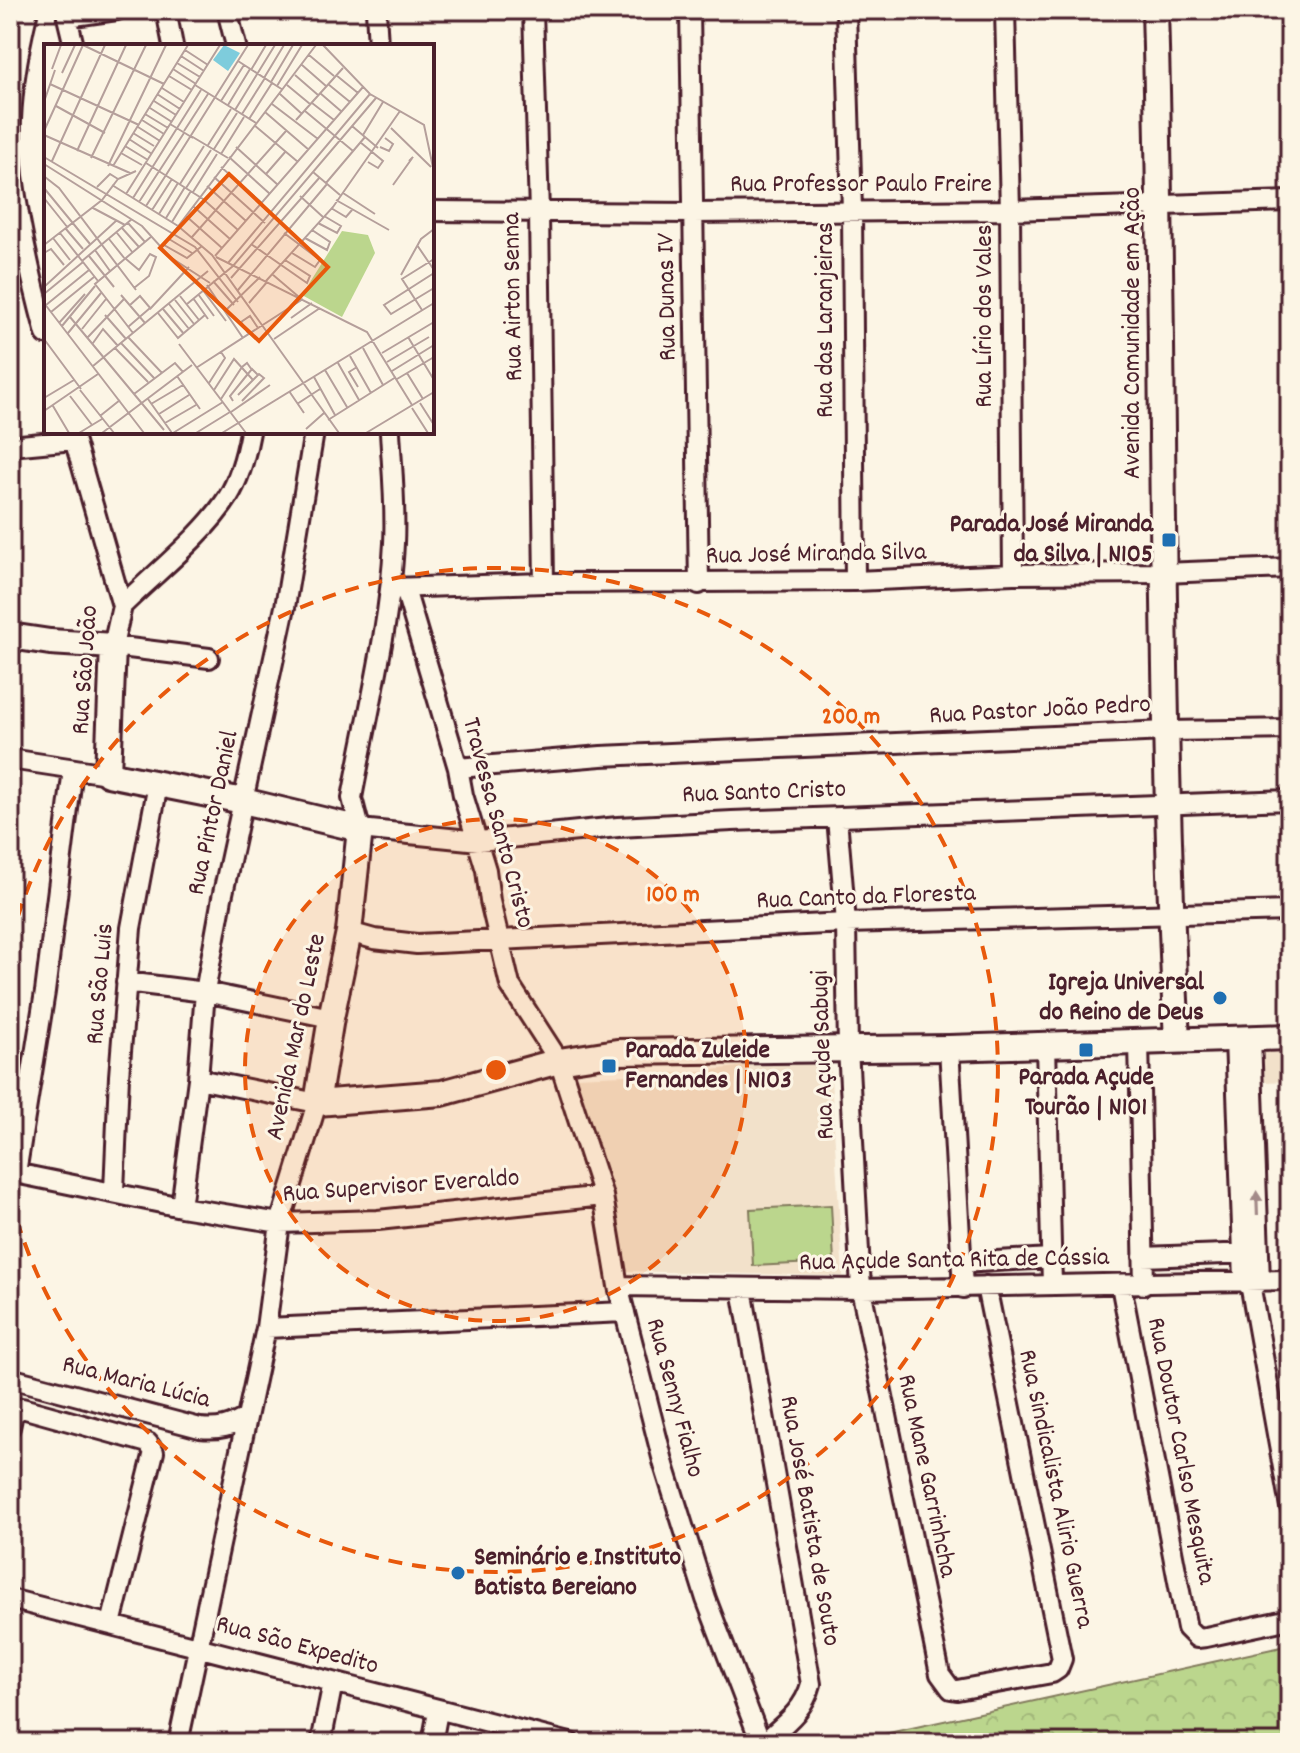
<svg xmlns="http://www.w3.org/2000/svg" width="1300" height="1753" viewBox="0 0 1300 1753" font-family="Dekko,sans-serif">
  <style>
    .built { fill: #f2e1ca }
    .forest { fill: url(#forest-crowns); stroke: #827a5c; stroke-width: 2 }
    .park { fill: #bbd68d; stroke: #827a5c; stroke-width: 2 }
    .lines { fill: none; stroke-linecap: round; stroke-linejoin: round }
    .street-casing { stroke: #4a1f2b; stroke-width: 24 }
    .secondary-casing { stroke: #4a1f2b; stroke-width: 30 }
    .street { stroke: #fcf5e5; stroke-width: 18 }
    .secondary { stroke: #fcf5e5; stroke-width: 24 }
    .oneway { fill: #a38a88 }
    .ring { fill: none; stroke: #e8590c; stroke-width: 4; stroke-dasharray: 14 10 }
    .poi-dot { fill: #1f6fb2; stroke: #fcf5e5; stroke-width: 3 }
    .labels { text-anchor: middle; dominant-baseline: central; stroke-width: 6; stroke-linejoin: round; paint-order: stroke }
    .street-label { font-size: 26px; fill: #4a1f2b; stroke: #fcf5e5 }
    .poi-label { font-size: 26px; font-weight: bold; fill: #4a1f2b; stroke: #fcf5e5; text-anchor: end }
    .inset-road { fill: none; stroke: #b59f9b; stroke-width: 2 }
    .view { fill: #e8590c; fill-opacity: 0.15; stroke: #e8590c; stroke-width: 4 }
    .inset-edge { fill: none; stroke: #4a1f2b; stroke-width: 4 }
    .centre { fill: #e8590c; stroke: #fcf5e5; stroke-width: 4 }
    .ring-label { font-size: 24px; text-anchor: middle; font-weight: bold; fill: #e8590c; stroke: #fcf5e5; stroke-width: 6; stroke-linejoin: round; paint-order: stroke }
  </style>
  <defs>
    <pattern id="forest-crowns" width="20" height="18" patternUnits="userSpaceOnUse" patternTransform="scale(2)"><rect width="20" height="18" fill="#bbd68d"/><path d="M2 6a3 3 0 1 1 6 0M12 15a3 3 0 1 1 6 0" fill="none" stroke="#a2b77a"/></pattern>
  </defs>
  <rect width="100%" height="100%" fill="#fcf5e5"/>
  <filter id="ink" filterUnits="userSpaceOnUse"><feTurbulence type="fractalNoise" baseFrequency=".0125" numOctaves="2"/><feDisplacementMap in="SourceGraphic" scale="16" xChannelSelector="R" yChannelSelector="G"/><feConvolveMatrix kernelMatrix="1 2 1 2 8 2 1 2 1" color-interpolation-filters="sRGB"/></filter>
  <g filter="url(#ink)">
    <path class="built" d="M1263 1052H1290V1081L1265 1082Z
      M830 1061 843 1276 622 1271 575 1077 697 1072 752 1065Z"/>
    <path class="forest" d="M1290 1645V1743H843Z"/>
    <path class="park" d="M831 1205 834 1262 753 1266 750 1209Z"/>
    <g class="lines">
      <g class="street-casing">
        <path id="street" d="M28 10C15 63 6 122 13 176 20 229 32 282 46 334
          M166 10 173 46
          M227 10 236 46
          M376 10 378 46
          M533 10 539 213 544 583
          M690 10 699 584
          M846 10 852 210 855 581
          M1005 10 1010 210 1013 574
          M74 46 67 17 117 10
          M432 211 692 213 1010 210 1290 201
          M72 432 122 606 113 646 209 658
          M390 432C392 469 396 506 394 543 390 626 367 716 352 798L360 829 479 841 618 827 732 821 1290 800
          M10 446 74 440
          M393 588 544 583 855 581 1013 574 1163 573 1290 568
          M405 589 458 768 463 795 486 870 490 901 510 985 559 1061 603 1196 618 1286 664 1465 706 1599 761 1743
          M122 606C154 574 204 535 228 497 240 478 246 454 250 432
          M10 759 108 774
          M458 768 601 756 1167 731 1290 729
          M837 818 846 923 848 1048 861 1289 940 1674 951 1689 957 1690 1052 1673 1058 1669 1062 1659 986 1286
          M349 932 374 939 417 944 846 923 1290 911
          M126 982 205 992 331 1018
          M1251 1038 1260 1281 1253 1287
          M1235 1039 1244 1280 1251 1289 1290 1507
          M1139 1041 1144 1285
          M1046 1045 1052 1285
          M949 1048 963 1288
          M10 1172 181 1207 280 1223 378 1220 603 1196
          M16 1173 45 992 73 769
          M114 1191 119 1076 131 928 158 784
          M181 1207 198 1079 205 992 222 898 285 607 314 432
          M1143 1257 1252 1253
          M961 1263 1051 1258
          M1121 1285 1187 1628 1197 1638 1206 1637 1290 1619
          M618 1286 861 1289 1290 1280
          M742 1289 811 1684C804 1711 783 1725 763 1743
          M266 1328 625 1312
          M10 1378 200 1428C219 1430 231 1427 247 1417
          M10 1427 13 1414 22 1408 148 1443 154 1452 111 1624
          M10 1599 570 1743
          M178 1743 266 1328 280 1223 317 1103 198 1079
          M321 1743 333 1682
          M432 1743 438 1711"/>
      </g>
      <g class="secondary-casing">
        <path id="secondary" d="M1155 10C1165 353 1159 697 1177 1040
          M10 636 50 642 113 646 108 774 243 801 360 829 349 932 331 1018 317 1103 442 1093 559 1061 617 1052 949 1048 1290 1037"/>
      </g>
      <use href="#street" class="street"/>
      <use href="#secondary" class="secondary"/>
    </g>
    <defs><path id="oneway-solid" d="M-6-.8H1V-3.2L6.5 0L1 3.2V.8H-6Z" transform="scale(2)"/></defs>
    <use class="oneway" href="#oneway-solid" transform="translate(1257 1203) rotate(-92)"/>
  </g>
  <circle cx="496" cy="1070" r="251" fill="#e8590c" fill-opacity=".12"/>
  <g class="ring">
    <circle cx="496" cy="1070" r="251"/>
    <path d="M11 940A502 502 0 1 1 11 1200"/>
  </g>
  <g class="poi-dot">
    <rect x="1161" y="532" width="16" height="16" rx="4"/>
    <circle cx="1220" cy="998" r="8"/>
    <rect x="1078" y="1042" width="16" height="16" rx="4"/>
    <rect x="601" y="1058" width="16" height="16" rx="4"/>
    <circle cx="458" cy="1573" r="8"/>
  </g>
  <g class="labels">
    <g class="street-label">
      <text x="861" y="185">Rua Professor Paulo Freire</text>
      <text transform="translate(514 297) rotate(-91)">Rua Airton Senna</text>
      <text transform="translate(668 297) rotate(-91)">Rua Dunas IV</text>
      <text transform="translate(985 316) rotate(-90)">Rua Lírio dos Vales</text>
      <text transform="translate(826 320) rotate(-90)">Rua das Laranjeiras</text>
      <text transform="translate(1133 333) rotate(-90)">Avenida Comunidade em Ação</text>
      <text transform="translate(816 555) rotate(-1)">Rua José Miranda Silva</text>
      <text transform="translate(86 670) rotate(-86)">Rua São João</text>
      <text transform="translate(1040 711) rotate(-3)">Rua Pastor João Pedro</text>
      <text transform="translate(764 793) rotate(-2)">Rua Santo Cristo</text>
      <text transform="translate(214 813) rotate(-78)">Rua Pintor Daniel</text>
      <text transform="translate(497 823) rotate(75)">Travessa Santo Cristo</text>
      <text transform="translate(866 898) rotate(-2)">Rua Canto da Floresta</text>
      <text transform="translate(101 984) rotate(-85)">Rua São Luis</text>
      <text transform="translate(297 1037) rotate(-78)">Avenida Mar do Leste</text>
      <text transform="translate(824 1055) rotate(-92)">Rua Açude Sabugi</text>
      <text transform="translate(401 1187) rotate(-4)">Rua Supervisor Everaldo</text>
      <text transform="translate(954 1261) rotate(-1)">Rua Açude Santa Rita de Cássia</text>
      <text transform="translate(136 1383) rotate(14)">Rua Maria Lúcia</text>
      <text transform="translate(674 1398) rotate(75)">Rua Senny Fialho</text>
      <text transform="translate(1180 1451) rotate(79)">Rua Doutor Carlso Mesquita</text>
      <text transform="translate(926 1476) rotate(78)">Rua Mane Garrinhcha</text>
      <text transform="translate(1055 1489) rotate(78)">Rua Sindicalista Alirio Guerra</text>
      <text transform="translate(809 1521) rotate(80)">Rua José Batista de Souto</text>
      <text transform="translate(297 1646) rotate(15)">Rua São Expedito</text>
    </g>
    <g class="poi-label">
      <text x="1153" y="525">Parada José Miranda<tspan x="1153" dy="30">da Silva | N105</tspan></text>
      <text x="1204" y="983">Igreja Universal<tspan x="1204" dy="30">do Reino de Deus</tspan></text>
      <text x="625" y="1051" text-anchor="start">Parada Zuleide<tspan x="625" dy="30">Fernandes | N103</tspan></text>
      <text x="1086" y="1078" text-anchor="middle">Parada Açude<tspan x="1086" dy="30">Tourão | N101</tspan></text>
      <text x="474" y="1558" text-anchor="start">Seminário e Instituto<tspan x="474" dy="30">Batista Bereiano</tspan></text>
    </g>
  </g>
  <g transform="translate(44 44)">
    <rect width="390" height="390" fill="#fcf5e5"/>
    <path d="M298 187 324 191 331 209 298 273 258 251Z" fill="#bbd68d"/>
    <path d="M180 1 196 9 184 27 169 16Z" fill="#7eccdc"/>
    <path class="inset-road" d="M39 1 120 40M279 1 326 50 380 81 390 128M141 6 164 21M265 11 290 32M137 12 160 27M194 17 239 46M133 19 156 33M258 21 282 42M8 25 17 1M129 25 152 40M207 26 222 1M18 29 31 1M251 31 274 51M292 31 314 49M125 32 148 46M220 34 240 1M227 38 249 1M6 40 95 81M284 40 306 58M151 41 212 79M243 41 266 60M233 42 258 1M118 44 140 58M276 49 298 68M113 50 136 65M236 50 258 70M1 55 11 26M110 57 132 71M177 57 200 21M268 59 290 76M228 60 274 95M184 61 206 25M12 62 61 89M106 64 128 78M191 66 231 1M261 67 309 107M221 68 265 106M101 70 124 84M198 70 221 34M205 75 228 39M98 76 120 90M252 76 299 24M126 80 149 94M210 81 254 118M308 82 334 104M94 83 116 97M347 84 387 123M0 87 39 1M140 87 164 50M89 89 110 102M0 91 86 129M319 91 339 58M147 92 184 114M85 95 108 110M316 98 339 117 334 124 324 118M164 101 187 65M81 102 104 116M192 103 234 141M336 103 345 107 349 100 341 94M170 105 193 69M33 107 82 1M77 109 98 121M177 110 200 73M0 113 151 203 194 258M185 113 226 150M47 114 102 1M8 117 61 1M102 119 159 155 194 186M0 120 98 182 126 213 166 239M64 122 122 1M69 122 144 1M177 123 218 159M269 128 296 151M222 130 242 107M122 131 204 1M1 133 15 144 92 246M170 133 221 179M282 139 321 93M136 140 160 102M68 141 134 182 168 211 295 389M349 141 369 113 365 117M163 142 202 177M53 143 66 130 74 135M0 144 46 200M142 144 167 106M149 148 173 110M299 149 331 170M82 150 176 1M256 152 279 173M0 154 24 184M89 154 157 46M292 156 345 186M95 158 140 89M102 162 122 131M149 162 186 195M49 164 81 181M287 164 302 173 308 166M108 166 128 135M115 170 134 139M142 172 178 204M122 174 141 143M128 178 147 147M84 179 101 198M274 179 293 189 297 182 280 172M78 184 95 203M22 185 39 205M16 189 54 237M73 189 89 209M240 189 276 216 271 223 248 209M148 193 242 87M9 194 26 216M261 194 283 206 286 198 268 186M65 195 81 215M125 195 148 209M207 200 263 239 266 232 241 216M0 201 58 156 74 135 92 127M373 201 390 226M158 202 143 214 120 201 272 1M51 206 66 227M0 209 7 205 20 221M45 212 70 243M171 212 319 43M172 213 323 288 368 361M82 215 95 226 106 210 112 213 105 232 90 244M38 217 88 175M184 219 326 50M390 229 340 261 347 270 390 244M228 230 255 253M357 231 377 195 390 185M187 234 276 133M169 237 190 261M222 237 289 163 356 67M163 241 199 294M0 243 73 176M158 245 182 277M194 246 283 140M0 250 39 218M154 250 170 272M77 251 101 279M136 252 155 276M149 254 164 275M131 256 150 280M0 259 100 389M205 259 223 238M125 260 145 285M143 260 189 222 332 54M2 261 45 226M86 261 96 252 107 265M106 265 145 223M119 265 140 290M183 265 216 233M378 266 358 235 390 215M7 268 50 233M114 269 134 294 161 271M61 271 82 295M26 273 120 386M247 274 268 259M15 279 41 250M18 282 51 242M84 283 106 264M38 285 62 255M24 289 57 249M89 289 51 240 108 192M204 289 197 278 206 272 214 284M44 293 80 255M84 293 118 329M364 293 390 336M0 295 37 345M230 295 276 264M49 299 59 285 74 302M77 299 110 334M135 300 202 389M71 304 104 338M319 304 339 341M338 309 390 278M306 312 327 349M343 318 385 293M294 319 315 356M49 322 164 227M313 323 305 328 314 343M152 324 259 255M281 326 303 363M348 327 390 301M363 329 379 355M133 332 156 365M270 333 291 371M353 335 390 313M165 339 181 314 177 308M36 346 70 389M170 346 190 315 209 336M245 347 260 369M90 350 131 319 139 328M194 351 215 330 220 334 198 357M26 352 48 381M0 354 30 336M104 355 128 389M177 355 198 323 203 319 208 326M189 357 186 352 203 331 208 325 214 331M376 359 390 381M107 360 139 341M253 360 276 345M9 362 25 389M368 364 384 389M0 367 54 330M187 368 226 341M115 370 145 351M56 372 76 356M284 376 352 333M121 379 152 361M262 385 280 369M35 389 58 375M58 389 148 321M129 389 179 358M152 389 186 368M178 389 390 259M322 389 390 348"/>
    <path class="view" d="M185 130 284 223 215 297 116 204Z"/>
    <rect width="390" height="390" class="inset-edge"/>
  </g>
  <circle cx="496" cy="1070" r="12" class="centre"/>
  <g class="ring-label">
    <text x="851" y="723">200 m</text>
    <text x="673" y="901">100 m</text>
  </g>
  <rect width="1300" height="1753" fill="none" stroke="#fcf5e5" stroke-width="40"/>
  <rect x="20" y="20" width="1260" height="1713" fill="none" stroke="#4a1f2b" stroke-width="3" filter="url(#ink)"/>
</svg>
